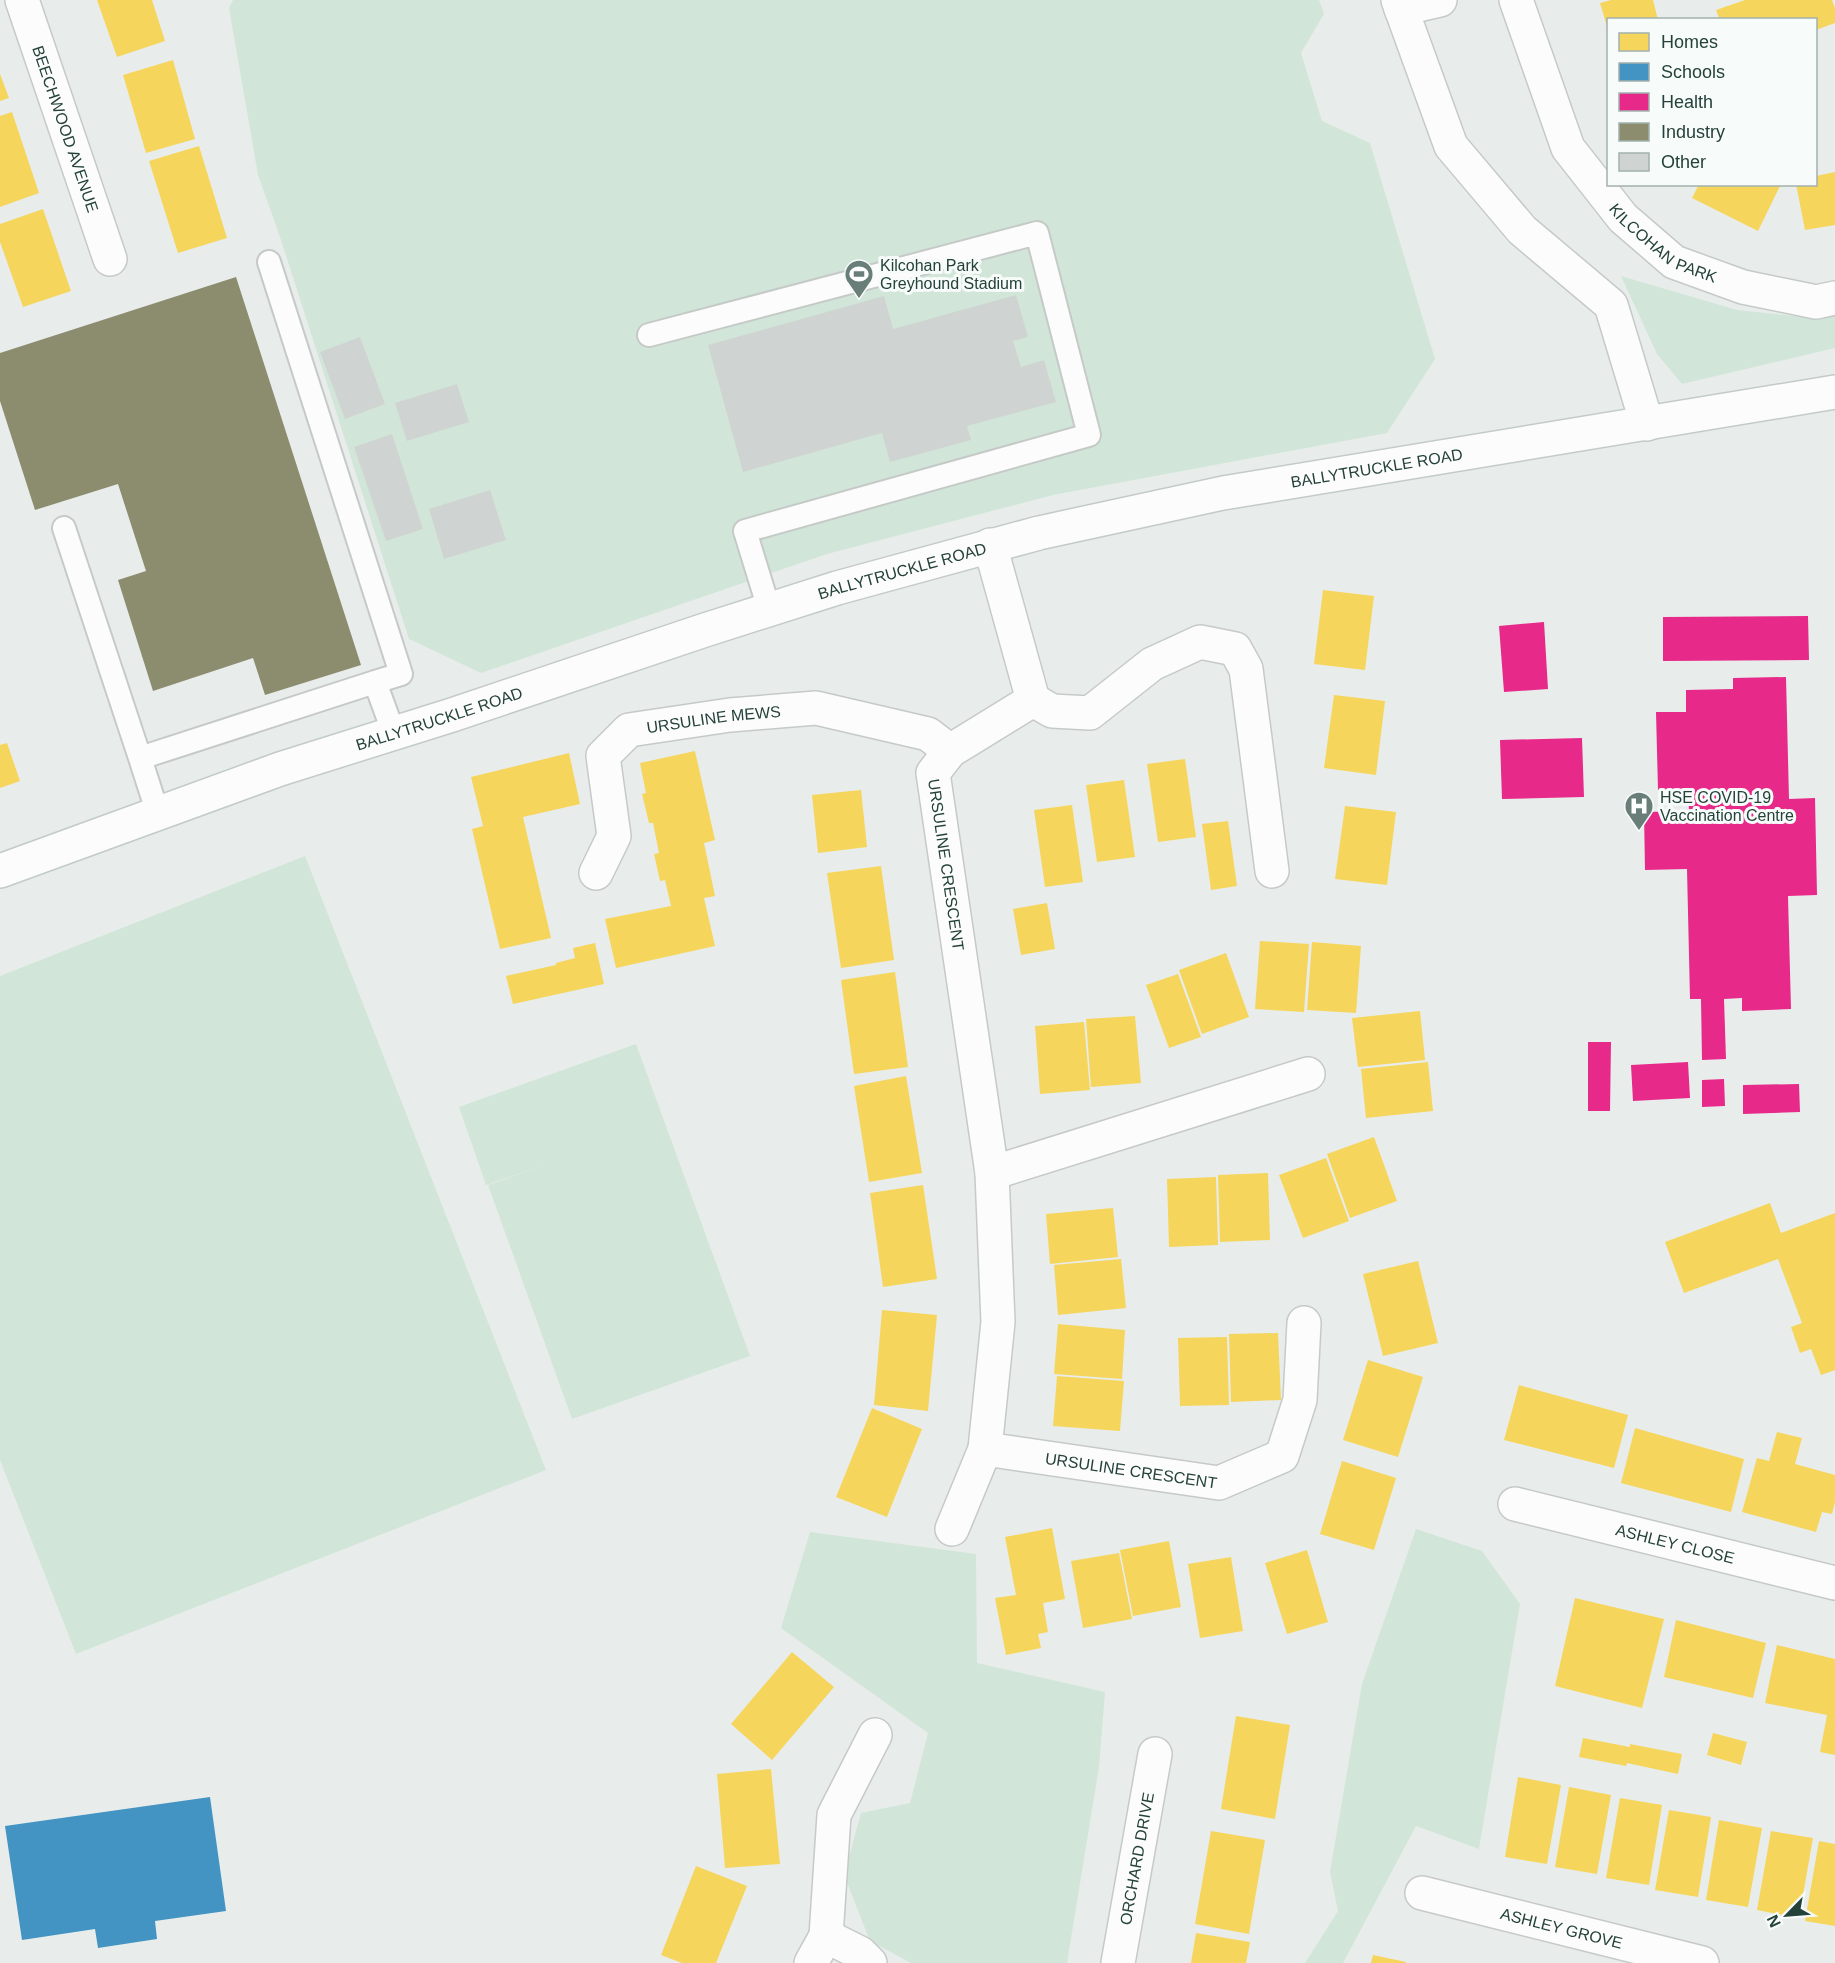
<svg xmlns="http://www.w3.org/2000/svg" width="1835" height="1963" viewBox="0 0 1835 1963" font-family="Helvetica,sans-serif">
  <style>
    .green { fill: #d1e6d8 }
    .homes { fill: #f6d55c }
    .schools { fill: #4393c3 }
    .health { fill: #e7298a }
    .industry { fill: #8c8c6e }
    .building { fill: #cfd4d2 }
    .lines { fill: none; stroke-linecap: round; stroke-linejoin: round }
    .lane-casing { stroke: #c5cac8; stroke-width: 26 }
    .street-casing { stroke: #c5cac8; stroke-width: 36 }
    .secondary-casing { stroke: #c3cbc8; stroke-width: 36 }
    .lane { stroke: #fcfcfc; stroke-width: 22 }
    .street { stroke: #fcfcfc; stroke-width: 33 }
    .secondary { stroke: #fcfcfc; stroke-width: 33 }
    .labels { text-anchor: middle; dominant-baseline: central; stroke-width: 6; stroke-linejoin: round; paint-order: stroke }
    .street-label { font-size: 16px; fill: #24423a; stroke: #f7fbf9 }
    .poi-label { font-size: 16px; fill: #24423a; stroke: #f7fbf9; text-anchor: start }
  </style>
  <rect width="100%" height="100%" fill="#e8edeb"/>
  <path class="green" d="M233 0H1319L1324 14 1301 53 1322 121 1370 143 1435 359 1387 433 1053 495 827 554 481 673 409 639 281 240 258 175 229 8Z
    M1621 276 1737 310 1813 318 1835 312V348L1682 384 1657 354Z
    M305 856 546 1470 76 1654 0 1460V976Z
    M636 1044 750 1356 572 1419 488 1185 547 1164 486 1185 459 1107Z
    M1416 1529 1482 1551 1520 1604 1479 1849 1416 1826 1343 1963H1305L1338 1911 1330 1872 1362 1684Z
    M810 1532 976 1554 977 1663 1105 1692 1099 1767 1067 1963H911L870 1941 844 1875 861 1813 910 1803 928 1733 781 1628Z"/>
  <path class="homes" d="M97 0H152L165 41 117 57Z
    M1611 0H1653L1658 20H1608V30L1600 3Z
    M1745 0H1832L1835 8V23L1816 30V20H1720L1716 10Z
    M173 60 195 139 146 153 123 75Z
    M0 74 9 98 0 101Z
    M12 112 39 193 0 207V116Z
    M199 146 227 238 178 253 149 161Z
    M1835 172V225L1805 230 1796 184H1816V176Z
    M1699 184H1781L1758 231 1692 198Z
    M43 209 71 291 23 307 0 242V224Z
    M1323 590 1374 596 1365 670 1314 664Z
    M1334 695 1385 701 1376 775 1324 768Z
    M7 743 20 781 0 788V745Z
    M695 751 715 840 704 843 715 896 704 898 715 946 616 968 605 919 671 906 665 880 660 881 654 854 659 853 653 823H649L642 794 646 793 640 763Z
    M569 753 580 804 523 817 551 938 500 949 472 829 483 826 471 777Z
    M1185 759 1196 837 1158 842 1147 764Z
    M1124 780 1135 857 1097 862 1086 785Z
    M861 790 867 847 818 853 812 795Z
    M1072 805 1083 882 1045 887 1034 810Z
    M1345 806 1396 812 1387 885 1335 879Z
    M1228 821 1237 886 1211 890 1202 824Z
    M881 866 894 960 841 968 827 873Z
    M1047 903 1055 949 1021 955 1013 909Z
    M1260 941 1309 944 1304 1012 1255 1009Z
    M1312 942 1361 946 1356 1013 1307 1010Z
    M595 943 604 984 513 1004 506 976 556 965V963L575 958 573 948Z
    M1226 953 1249 1017 1202 1034 1179 970Z
    M895 972 908 1067 854 1074 841 980Z
    M1178 974 1201 1037 1169 1048 1146 985Z
    M1420 1011 1425 1060 1358 1067 1352 1018Z
    M1135 1016 1141 1083 1091 1087 1086 1019Z
    M1084 1022 1090 1090 1040 1094 1035 1026Z
    M1428 1062 1433 1111 1366 1118 1361 1069Z
    M906 1076 922 1173 869 1182 854 1086Z
    M1374 1137 1397 1201 1350 1218 1327 1154Z
    M1326 1158 1349 1221 1303 1238 1279 1175Z
    M1268 1173 1270 1240 1220 1242 1218 1175Z
    M1216 1177 1218 1245 1169 1247 1167 1179Z
    M923 1185 937 1279 883 1287 870 1193Z
    M1770 1203 1781 1233 1835 1213V1370L1821 1375 1811 1349 1800 1353 1791 1327 1802 1323 1778 1259 1684 1293 1665 1242Z
    M1113 1208 1118 1257 1050 1264 1046 1214Z
    M1121 1259 1126 1308 1058 1315 1054 1265Z
    M1418 1261 1438 1343 1383 1356 1363 1274Z
    M882 1310 937 1315 928 1411 874 1405Z
    M1058 1324 1125 1330 1122 1379 1054 1374Z
    M1278 1333 1281 1400 1231 1402 1229 1334Z
    M1227 1337 1229 1405 1180 1406 1178 1338Z
    M1368 1360 1423 1377 1398 1457 1343 1440Z
    M1057 1376 1124 1381 1120 1431 1053 1426Z
    M1519 1385 1628 1415 1614 1468 1504 1440Z
    M872 1408 922 1429 887 1517 836 1497Z
    M1635 1428 1744 1459 1731 1512 1621 1483Z
    M1777 1432 1802 1438 1795 1464 1835 1475V1502L1832 1514 1822 1512 1816 1532 1742 1512 1757 1458 1769 1461Z
    M1342 1461 1396 1478 1374 1550 1320 1534Z
    M1052 1528 1065 1599 1043 1603 1048 1632 1038 1634 1041 1648 1006 1655 995 1598 1016 1595 1005 1537Z
    M1169 1541 1181 1607 1133 1616 1120 1550Z
    M1307 1550 1328 1622 1287 1634 1265 1563Z
    M1119 1553 1132 1619 1083 1628 1071 1561Z
    M1231 1557 1243 1631 1200 1638 1188 1564Z
    M1575 1598 1664 1619 1642 1708 1555 1686Z
    M1676 1620 1766 1643 1753 1698 1664 1677Z
    M1777 1645 1835 1659V1755L1820 1752 1827 1715 1765 1703Z
    M792 1652 834 1687 772 1760 731 1724Z
    M1236 1716 1290 1725 1275 1819 1221 1809Z
    M1713 1733 1747 1742 1741 1765 1707 1755Z
    M1583 1738 1630 1747V1744L1682 1754 1678 1774 1627 1763 1626 1766 1579 1757Z
    M771 1769 780 1864 725 1868 717 1774Z
    M1518 1777 1561 1785 1547 1864 1505 1857Z
    M1569 1787 1611 1795 1597 1874 1555 1867Z
    M1620 1798 1662 1805 1649 1885 1606 1878Z
    M1669 1810 1711 1817 1698 1897 1655 1890Z
    M1719 1820 1762 1828 1748 1907 1706 1900Z
    M1211 1831 1265 1840 1249 1934 1195 1924Z
    M1771 1831 1813 1838 1799 1918 1757 1910Z
    M1819 1841 1835 1844V1926L1805 1921Z
    M696 1866 747 1886 716 1963H682L661 1955Z
    M1196 1933 1250 1942 1246 1963H1191Z
    M1373 1955 1406 1962V1963H1371Z"/>
  <path class="schools" d="M210 1797 226 1911 155 1921 157 1939 98 1948 95 1929 22 1940 5 1826Z"/>
  <path class="health" d="M1808 616 1809 660 1663 661V617Z
    M1544 622 1548 689 1504 692 1499 626Z
    M1786 677 1789 799 1815 798 1817 895 1788 896 1791 1009 1742 1011V998L1724 999 1726 1059 1702 1060 1701 999H1690L1687 869 1645 870 1644 812 1689 811 1688 789 1658 790 1656 712H1686V690L1733 689V678Z
    M1582 738 1584 797 1502 799 1500 740Z
    M1588 1042H1611L1610 1111H1588Z
    M1688 1062 1690 1098 1633 1101 1631 1065Z
    M1724 1079 1725 1106 1702 1107V1080Z
    M1799 1084 1800 1112 1743 1114V1085Z"/>
  <path class="industry" d="M236 277 361 665 265 695 253 658 153 691 118 580 146 571 118 484 35 510 0 401V353Z"/>
  <path class="building" d="M1016 295 1028 337 1013 341 1021 367 1044 360 1056 402 967 426 971 440 890 462 882 433 743 472 708 345 884 296 893 329Z
    M360 337 385 404 345 419 320 352Z
    M457 384 469 422 407 441 395 403Z
    M392 434 423 529 386 541 354 447Z
    M490 490 506 540 444 559 429 509Z"/>
  <g class="lines">
    <g class="lane-casing">
      <path id="lane" d="M269 262 401 674 375 682 394 734
        M649 335 1037 233 1089 435 745 531 769 609
        M64 528 140 758 375 682
        M140 758 158 814"/>
    </g>
    <g class="street-casing">
      <g id="street">
        <path id="s1" d="M22 0 110 259"/>
        <path d="M1398 0 1451 146 1522 230 1611 305 1647 424"/>
        <path id="s2" d="M1516 0 1568 148 1623 218 1674 262 1743 287 1816 302 1835 298"/>
        <path d="M1401 9 1440 0"/>
        <path d="M990 545 1033 700"/>
        <path id="s3" d="M1272 871 1246 669 1235 649 1200 642 1152 664 1090 713 1052 711 1033 700 950 751 933 773 992 1173 998 1322 985 1449 1219 1483 1282 1456 1300 1400 1304 1323"/>
        <path id="s4" d="M596 873 614 836 603 756 629 730 730 715 816 708 928 734 950 751"/>
        <path d="M992 1173 1308 1074"/>
        <path id="s5" d="M1515 1504 1835 1583"/>
        <path d="M952 1529 985 1449"/>
        <path id="s6" d="M1422 1893 1702 1963"/>
        <path d="M826 1936 834 1815 875 1735"/>
        <path d="M811 1963 826 1936 860 1953 870 1963"/>
        <path id="s7" d="M1118 1963 1155 1754"/>
      </g>
    </g>
    <g class="secondary-casing">
      <g id="secondary">
        <path id="s8" d="M0 871 280 769 452 715 705 630 837 588 1039 533 1223 493 1835 392"/>
      </g>
    </g>
    <use href="#lane" class="lane"/>
    <use href="#street" class="street"/>
    <use href="#secondary" class="secondary"/>
  </g>
  <defs>
    <g id="stadium-pin" transform="scale(1.5)"><path d="M0 17L-7.5 6A9.5 9.5 0 1 1 7.5 6Z" fill="#697e78" stroke="#f7fbf9"/><path d="M0-5a6.5 5 0 1 0 0 10a6.5 5 0 1 0 0-10ZM-3.5-1.8h7v3.6h-7Z" fill="#fff"/></g>
    <g id="hospital-pin" transform="scale(1.5)"><path d="M0 17L-7.5 6A9.5 9.5 0 1 1 7.5 6Z" fill="#697e78" stroke="#f7fbf9"/><path d="M-5-5h3v3.5h4V-5h3V5h-3V1.5h-4V5h-3Z" fill="#fff"/></g>
  </defs>
  <g fill-rule="evenodd">
    <use href="#stadium-pin" x="859" y="274"/>
    <use href="#hospital-pin" x="1639" y="806"/>
  </g>
  <g class="labels">
    <g class="street-label">
      <text stroke="none"><textPath href="#s1" startOffset="136">BEECHWOOD AVENUE</textPath></text>
      <text stroke="none"><textPath href="#s2" startOffset="294">KILCOHAN PARK</textPath></text>
      <text stroke="none"><textPath href="#s8" startOffset="1437">BALLYTRUCKLE ROAD</textPath></text>
      <text stroke="none"><textPath href="#s8" startOffset="951">BALLYTRUCKLE ROAD</textPath></text>
      <text stroke="none"><textPath href="#s8" startOffset="465">BALLYTRUCKLE ROAD</textPath></text>
      <text stroke="none"><textPath href="#s4" startOffset="244">URSULINE MEWS</textPath></text>
      <text stroke="none"><textPath href="#s3" startOffset="672">URSULINE CRESCENT</textPath></text>
      <text stroke="none"><textPath href="#s3" startOffset="1408">URSULINE CRESCENT</textPath></text>
      <text stroke="none"><textPath href="#s5" startOffset="165">ASHLEY CLOSE</textPath></text>
      <text stroke="none"><textPath href="#s7" startOffset="106">ORCHARD DRIVE</textPath></text>
      <text stroke="none"><textPath href="#s6" startOffset="144">ASHLEY GROVE</textPath></text>
    </g>
    <g class="poi-label">
      <text x="880" y="265">Kilcohan Park<tspan x="880" dy="18">Greyhound Stadium</tspan></text>
      <text x="1660" y="797">HSE COVID-19<tspan x="1660" dy="18">Vaccination Centre</tspan></text>
    </g>
  </g>
  <rect x="1607" y="18" width="210" height="168" fill="#f7fbf9" stroke="#a3b1ad" stroke-width="1.5"/>
  <rect x="1619" y="33" width="30" height="18" fill="#f6d55c" stroke="#a3b1ad" stroke-width="1.5"/>
  <text x="1661" y="48" font-size="18" fill="#24423a">Homes</text>
  <rect x="1619" y="63" width="30" height="18" fill="#4393c3" stroke="#a3b1ad" stroke-width="1.5"/>
  <text x="1661" y="78" font-size="18" fill="#24423a">Schools</text>
  <rect x="1619" y="93" width="30" height="18" fill="#e7298a" stroke="#a3b1ad" stroke-width="1.5"/>
  <text x="1661" y="108" font-size="18" fill="#24423a">Health</text>
  <rect x="1619" y="123" width="30" height="18" fill="#8c8c6e" stroke="#a3b1ad" stroke-width="1.5"/>
  <text x="1661" y="138" font-size="18" fill="#24423a">Industry</text>
  <rect x="1619" y="153" width="30" height="18" fill="#cfd4d2" stroke="#a3b1ad" stroke-width="1.5"/>
  <text x="1661" y="168" font-size="18" fill="#24423a">Other</text>
  <g transform="translate(1787 1915) rotate(245)" stroke="#f7fbf9" stroke-width="4.5" paint-order="stroke">
  <path d="M0-4.5L10 22L0 15L-10 22Z" fill="#24423a"/>
  <text y="-9" font-size="16" font-weight="bold" text-anchor="middle" fill="#24423a">N</text>
  </g>
</svg>
